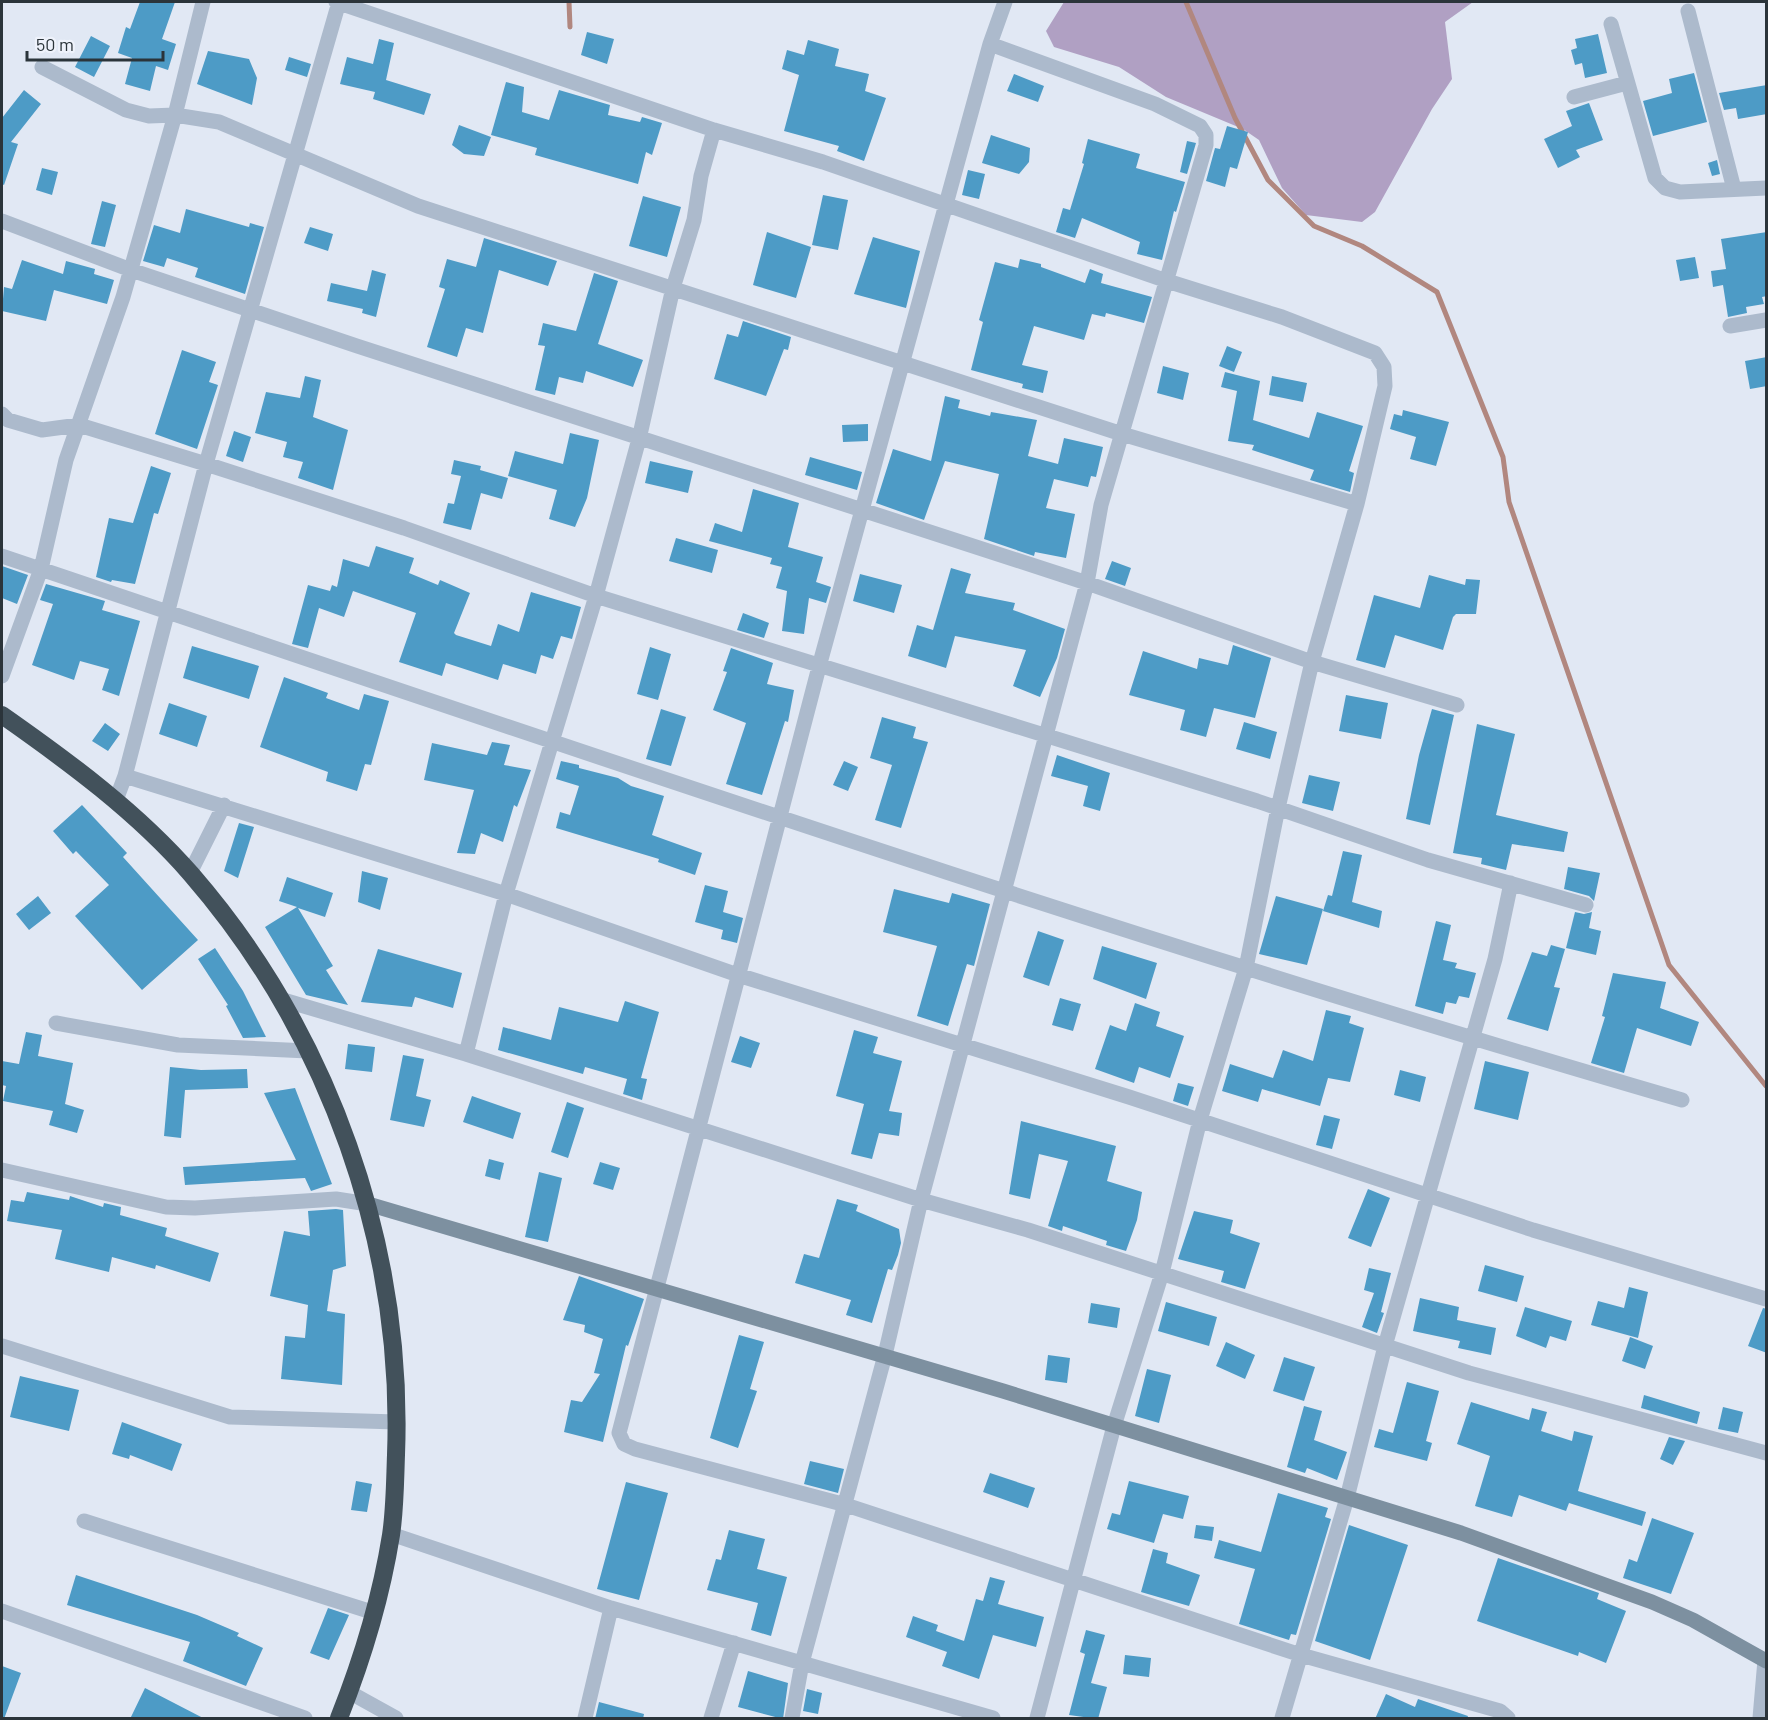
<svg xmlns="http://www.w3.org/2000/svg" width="1768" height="1720" viewBox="0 0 1768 1720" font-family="Barlow,sans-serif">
  <rect width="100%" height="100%" fill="#e1e8f4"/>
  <path fill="#b0a0c3" d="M1064,2H1473L1445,22L1452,79L1432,109L1375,212L1362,222L1306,215L1282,188L1259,140L1243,129L1166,97L1119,67L1054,47L1046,31Z"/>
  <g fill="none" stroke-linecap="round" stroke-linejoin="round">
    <path stroke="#b1877f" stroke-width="5" d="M569,2L570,27
      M1186,2L1235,118L1268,180L1314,226L1362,246L1437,292L1503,457L1509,502L1669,965L1766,1086"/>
  </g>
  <path fill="#4d9bc6" d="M140,2H175L162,39L176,44L168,70L156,66L150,91L125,84L132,58L118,53L126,27L130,29Z
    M587,32L614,39L607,64L581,55Z
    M1598,34L1607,73L1585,78L1582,63L1575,65L1571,50L1577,48L1575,39Z
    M91,36L110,46L94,77L75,67Z
    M379,39L394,43L386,80L431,94L424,115L373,99L375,92L340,84L347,57L373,64Z
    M808,40L839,49L835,66L869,74L865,91L886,98L864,161L837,151L839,146L784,131L799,75L782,69L787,50L804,55Z
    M208,51L249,59L257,78L252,105L197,84Z
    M289,57L311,64L307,77L285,70Z
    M1694,73L1707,122L1653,136L1643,101L1672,93L1669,79Z
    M1014,74L1044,86L1038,102L1007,91Z
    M506,82L524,87L522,112L549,120L559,90L610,105L608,115L640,122L642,117L662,123L652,155L646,152L638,184L535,155L537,148L491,135Z
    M1767,85V114L1738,119L1736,108L1724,110L1719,93Z
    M24,90L41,104L11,142L18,144L4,185L2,184V118Z
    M1589,103L1603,140L1576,150L1580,157L1558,168L1544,139L1572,126L1566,111Z
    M459,125L491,137L484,156L464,154L452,145Z
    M1227,126L1248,132L1237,169L1230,167L1225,187L1206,181L1215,148L1220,149Z
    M991,135L1030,148L1029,162L1019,174L982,163Z
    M1088,139L1140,154L1136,168L1185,182L1176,212L1174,211L1162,260L1137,254L1140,242L1082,218L1075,238L1056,232L1063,208L1070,210L1084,164L1082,163Z
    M1187,141L1196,143L1187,174L1180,172Z
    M1717,160L1720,174L1712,176L1708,163Z
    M42,168L58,172L52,195L36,190Z
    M968,170L985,174L979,199L962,195Z
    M823,195L848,200L838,250L812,245Z
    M643,196L681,207L667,257L629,246Z
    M102,201L116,205L105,247L91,244Z
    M186,209L249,227L250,223L264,227L245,294L195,277L198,268L167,258L164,267L143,261L154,225L180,233Z
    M310,227L333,234L328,251L304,243Z
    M767,232L811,247L796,298L753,285Z
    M1767,232V296L1762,297L1764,304L1746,307L1747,313L1728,317L1723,285L1713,287L1711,271L1726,269L1721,239Z
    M873,237L920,251L906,308L854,294Z
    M484,238L557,261L548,286L499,270L483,333L466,328L457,357L427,347L445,289L439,287L447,259L476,267Z
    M1695,257L1699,278L1680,281L1676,260Z
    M1020,259L1041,264V267L1085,283L1090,269L1103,274L1101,283L1152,297L1144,323L1106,313L1105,317L1092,314L1084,340L1034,326L1022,365L1048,371L1043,393L1022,388L1023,384L971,370L983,322L979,320L995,262L1018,268Z
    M22,260L63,274L66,261L95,269L94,274L114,280L107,304L54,290L46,321L2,311L4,287L12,289Z
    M372,270L386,274L376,317L362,313L363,309L327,301L331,283L367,291Z
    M594,273L618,281L598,344L643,360L633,387L586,371L583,383L559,377L555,395L535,390L545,346L538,345L543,323L576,331Z
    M743,321L791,337L788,350L784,349L766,396L714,379L727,334L738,337Z
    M1227,346L1242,352L1234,372L1219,366Z
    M182,350L216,362L209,382L218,385L197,449L155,434Z
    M1767,357V386L1750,389L1745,361Z
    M1163,366L1189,373L1183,400L1157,393Z
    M1225,372L1260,381L1253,420L1309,438L1317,412L1363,426L1349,471L1354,473L1350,492L1310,480L1314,470L1252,450L1254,445L1228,441L1237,391L1221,387Z
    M305,376L321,380L313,417L348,430L333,490L298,478L303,462L283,457L287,442L255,433L266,392L300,398Z
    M1272,376L1307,383L1303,402L1269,395Z
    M945,396L960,400L958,408L990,416L991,412L1037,420L1028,456L1058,464L1064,438L1103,447L1096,477L1091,476L1088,487L1054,479L1046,508L1075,514L1066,558L1035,552L1034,556L984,539L999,474L945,461L924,520L876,503L893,449L931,461Z
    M1403,410L1449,422L1436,466L1410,459L1416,437L1390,429L1394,414L1402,416Z
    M868,424V441L843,442L842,425Z
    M234,431L251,437L243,462L226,456Z
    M570,433L599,440L587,498L575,527L549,519L557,490L508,476L515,451L563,464Z
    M810,457L862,472L857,490L805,475Z
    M454,460L481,466L480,470L508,478L502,499L481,493L471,530L443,523L448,503L454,504L461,476L451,474Z
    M650,461L693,471L688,493L645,483Z
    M151,466L171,473L158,514L154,513L135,584L112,580L111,582L96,577L109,518L133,523Z
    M753,489L799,503L788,547L823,557L816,582L831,587L826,603L809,598L804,634L782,631L787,591L776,588L782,567L770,564L772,558L709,541L715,523L742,532Z
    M676,538L718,550L712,573L669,561Z
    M376,546L414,558L409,573L438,585L440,580L470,593L454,633L456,635L491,646L498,624L519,632L531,592L581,607L572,639L561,636L553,659L541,655L536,674L503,664L498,680L446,663L442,676L399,662L416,613L353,591L344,617L319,608L308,648L292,644L308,585L330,591L332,585L337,587L343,559L369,567Z
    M1112,561L1131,568L1125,586L1105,579Z
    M2,566L28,575L17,604L2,598Z
    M951,568L971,574L965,593L1015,603L1013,610L1065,629L1057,658L1040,697L1013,686L1026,650L955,636L946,668L908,656L917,625L933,630Z
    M860,574L902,585L894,613L853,601Z
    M1429,575L1465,585L1466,579L1480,580L1476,614H1456L1453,617L1443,650L1395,635L1385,668L1356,660L1374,595L1420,608Z
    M46,584L105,601L102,610L140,621L119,696L102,690L109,669L80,661L74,680L32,665L53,604L40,600Z
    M743,613L769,623L764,638L737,630Z
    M1233,645L1271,658L1255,718L1214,708L1206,737L1180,730L1185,710L1129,695L1143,651L1197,669L1199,658L1228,665Z
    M192,646L259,666L249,699L183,678Z
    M650,647L671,654L658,700L637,694Z
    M731,648L773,663L767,684L794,690L788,722L785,721L762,795L726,784L746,723L713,710L727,672L723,671Z
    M284,677L328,693L326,698L359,710L364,694L389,701L371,765L365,764L357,791L326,781L328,772L260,747Z
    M1346,695L1388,703L1381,739L1339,731Z
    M169,703L207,716L197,747L159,734Z
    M661,709L686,717L671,766L646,759Z
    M1432,709L1454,715L1430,825L1406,819L1419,755Z
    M882,717L916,727L913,738L928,742L901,828L875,820L892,765L870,758Z
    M1244,722L1277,732L1270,759L1236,749Z
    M105,723L120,734L108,751L92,741Z
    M1477,724L1515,734L1496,815L1568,832L1564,852L1512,844L1506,870L1481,864L1482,858L1453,853Z
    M492,742L510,745L504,765L531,770L517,807L514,805L503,842L481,833L475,854L457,853L474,790L424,780L432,743L487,755Z
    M1057,755L1110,773L1100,811L1083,806L1088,786L1051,776Z
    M561,761L579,765V768L618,778L631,786L664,796L652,835L702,853L695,875L658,862L659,859L556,828L560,812L570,815L579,786L556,779Z
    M844,761L858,767L848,791L833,785Z
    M1309,775L1340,782L1333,811L1302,803Z
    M82,805L127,853L123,857L198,940L142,990L75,916L109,885L76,851L73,854L53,831Z
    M239,823L254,827L238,878L224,871Z
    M1343,851L1362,855L1352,902L1382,911L1379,928L1323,911L1328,895L1332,896Z
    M1568,867L1600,873L1594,901L1589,896L1564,889Z
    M362,871L388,878L380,910L358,902Z
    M287,877L333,893L325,917L298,908L333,966L326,970L348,1005L306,995L265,927L297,907L279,901Z
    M705,885L728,891L723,912L743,918L737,943L721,939L723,930L695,922Z
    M894,889L949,903L952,893L990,904L974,966L967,964L948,1026L917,1016L937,946L883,932Z
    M38,896L51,913L29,930L16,914Z
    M1276,896L1323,909L1307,965L1259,954Z
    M1575,912L1584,914L1592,912L1589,928L1601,931L1596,955L1566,948Z
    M1436,921L1451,925L1443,960L1457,963L1455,968L1476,973L1469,998L1459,996L1456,1004L1446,1002L1443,1014L1415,1006Z
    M1038,931L1064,940L1049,986L1023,977Z
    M1551,945L1565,949L1554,987L1560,988L1548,1031L1507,1019L1532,952L1547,956Z
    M1102,946L1157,963L1146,999L1093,979Z
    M215,948L243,991L266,1037L243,1038L226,1006L228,1005L198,959Z
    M378,949L462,973L453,1008L415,997L412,1007L361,1002Z
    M1613,973L1666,982L1660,1008L1699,1022L1691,1046L1637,1028L1624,1073L1591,1063L1605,1017L1602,1016Z
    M1060,998L1081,1004L1073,1031L1052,1025Z
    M625,1001L659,1012L641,1078L647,1079L642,1100L623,1094L627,1079L585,1067L583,1074L498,1050L503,1027L551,1040L559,1007L618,1022Z
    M1135,1003L1160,1012L1156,1026L1184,1036L1170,1078L1139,1067L1134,1083L1095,1069L1110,1025L1126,1031Z
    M1326,1010L1351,1016L1349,1023L1364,1028L1350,1082L1328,1078L1320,1106L1262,1089L1258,1102L1222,1091L1230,1064L1273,1078L1283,1050L1313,1061Z
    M854,1030L878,1037L873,1053L902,1061L889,1111L902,1113L899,1136L879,1133L872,1159L851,1154L864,1104L836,1096Z
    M26,1032L42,1035L38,1056L73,1063L65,1104L84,1110L77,1133L49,1125L53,1111L3,1101L6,1086L2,1085V1061L19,1064Z
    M740,1036L760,1043L751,1068L731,1062Z
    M348,1044L375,1047L372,1072L345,1069Z
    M403,1055L424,1059L416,1096L431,1100L424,1127L390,1120Z
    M1485,1061L1529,1072L1518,1120L1474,1109Z
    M170,1067L201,1070L247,1069L248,1088L185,1090L181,1138L164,1136Z
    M1400,1070L1426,1077L1420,1102L1394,1095Z
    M1178,1083L1194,1087L1188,1106L1173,1101Z
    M295,1088L332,1184L311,1191L305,1178L185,1185L183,1167L296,1160L264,1093Z
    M472,1096L521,1113L513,1139L463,1122Z
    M567,1102L584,1108L568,1158L551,1152Z
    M1324,1115L1340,1119L1332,1149L1316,1145Z
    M1021,1121L1116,1146L1107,1181L1142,1192L1137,1220L1126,1251L1106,1245L1107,1241L1063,1226L1062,1231L1048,1226L1068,1161L1039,1154L1030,1199L1009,1194Z
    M489,1159L504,1163L500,1180L485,1176Z
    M600,1162L620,1168L613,1190L593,1184Z
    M539,1172L562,1178L548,1242L525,1237Z
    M1368,1189L1390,1198L1371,1247L1348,1238Z
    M27,1192L69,1200L70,1196L103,1207L104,1203L121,1207L120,1215L167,1228L165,1236L219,1253L210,1282L156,1265L155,1269L112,1257L109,1272L55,1259L62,1230L7,1221L11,1200L24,1202Z
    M837,1199L858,1205L856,1211L899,1229L901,1243L898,1255L892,1270L888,1269L872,1323L846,1315L851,1300L795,1283L804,1254L819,1258Z
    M336,1209L343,1210L346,1266L333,1270L327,1311L345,1314L342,1385L281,1379L285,1336L305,1338L308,1305L270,1296L284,1231L310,1236L308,1211Z
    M1194,1211L1233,1220L1230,1233L1260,1243L1245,1289L1221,1282L1224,1271L1178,1259Z
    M1485,1265L1524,1276L1517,1302L1478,1291Z
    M1369,1268L1391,1273L1381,1312L1384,1313L1377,1333L1362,1327L1374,1293L1364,1290Z
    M579,1276L644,1299L628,1346L626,1345L603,1442L564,1432L571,1400L582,1402L600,1374L594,1373L603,1339L584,1332L585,1325L563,1320Z
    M1629,1287L1648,1292L1638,1338L1591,1325L1598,1301L1624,1308Z
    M1420,1298L1459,1307L1457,1320L1496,1328L1491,1355L1458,1348L1460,1341L1413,1331Z
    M1166,1302L1217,1317L1209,1346L1158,1331Z
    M1091,1303L1120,1308L1117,1328L1088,1323Z
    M1525,1307L1572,1321L1566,1341L1550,1336L1546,1348L1516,1336Z
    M1763,1308L1767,1309V1353L1748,1346Z
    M739,1335L764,1342L750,1389L757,1391L738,1448L710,1438Z
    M1630,1337L1653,1346L1645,1369L1622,1361Z
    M1226,1342L1255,1355L1245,1379L1216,1366Z
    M1048,1355L1070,1358L1067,1383L1045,1380Z
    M1284,1357L1315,1367L1304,1401L1273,1391Z
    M1147,1369L1171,1375L1159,1423L1135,1416Z
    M20,1376L79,1390L69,1431L10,1417Z
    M1407,1382L1439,1391L1426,1441L1432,1443L1427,1461L1374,1447L1379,1429L1393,1433Z
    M1644,1395L1700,1412L1697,1424L1641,1408Z
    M1471,1402L1529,1420L1532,1408L1547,1412L1541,1431L1572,1441L1574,1431L1593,1436L1578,1491L1646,1512L1642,1526L1569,1503L1566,1511L1519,1495L1512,1517L1475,1506L1490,1456L1457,1444Z
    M1304,1406L1322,1411L1314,1440L1347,1452L1337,1480L1307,1468L1305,1473L1287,1467Z
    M1723,1407L1743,1412L1738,1433L1718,1429Z
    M122,1422L182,1444L172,1471L130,1455L129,1459L112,1454Z
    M1669,1437L1685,1441L1673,1465L1660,1459Z
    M810,1461L844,1469L838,1493L804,1484Z
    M990,1473L1035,1488L1028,1508L983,1492Z
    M356,1481L372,1484L367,1512L351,1510Z
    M1129,1481L1189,1496L1183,1519L1163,1514L1154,1543L1107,1529L1112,1513L1120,1515Z
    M626,1482L668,1493L639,1600L597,1589Z
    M1278,1493L1328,1508L1325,1517L1331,1519L1296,1635L1291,1634L1289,1640L1239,1624L1255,1569L1214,1558L1219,1540L1261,1552Z
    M1652,1518L1694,1533L1671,1594L1623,1578L1629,1559L1637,1562Z
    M1196,1525L1214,1527L1212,1541L1194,1538Z
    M1349,1525L1408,1545L1370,1660L1315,1641Z
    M729,1530L765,1539L757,1569L787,1577L771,1636L751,1630L758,1603L707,1590L716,1559L721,1560Z
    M1153,1549L1168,1553L1166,1563L1200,1575L1189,1606L1141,1592Z
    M1498,1558L1599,1593L1597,1599L1626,1611L1606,1663L1579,1652L1578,1656L1477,1621Z
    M76,1575L197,1615L239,1633L237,1636L263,1648L246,1686L183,1661L190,1642L67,1605Z
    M990,1577L1005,1581L998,1604L1044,1617L1036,1647L993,1635L979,1679L942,1666L947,1652L906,1637L913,1616L938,1625L936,1631L964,1641L976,1599L983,1601Z
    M328,1608L349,1615L329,1660L310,1653Z
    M1086,1630L1105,1635L1091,1683L1107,1687L1098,1719L1069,1715L1085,1654L1080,1652Z
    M1125,1655L1151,1658L1149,1677L1123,1674Z
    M2,1666L21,1673L4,1719H2Z
    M748,1671L788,1683L783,1719L738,1707Z
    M145,1688L205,1719H130Z
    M807,1689L822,1693L818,1714L803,1711Z
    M1386,1694L1415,1707L1418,1699L1468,1716L1467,1719H1375Z
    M599,1702L644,1714L643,1719H595Z"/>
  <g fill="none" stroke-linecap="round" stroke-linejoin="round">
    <path stroke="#acbacc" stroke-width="15" d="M336,2L714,130L823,162L1167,281L1282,317L1375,353L1384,367L1385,386L1357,504L1312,662L1278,808L1246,968L1200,1120L1162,1273L1114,1426L1037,1718
      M1005,2L990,44L820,663L619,1433L624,1444L635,1449L846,1505L1301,1655L1500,1711L1508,1718
      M1688,11L1734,189
      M1611,24L1655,178L1665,188L1680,192L1766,188
      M42,67L126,110L149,116L175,115L219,122L418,206L1122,434L1357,504
      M1574,97L1627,83
      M2,221L131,270L357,346L1087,583L1312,662L1457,705
      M1730,326L1766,320
      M2,414L8,420L42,430L79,425L206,464L404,528L596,596L1257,801L1428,860L1586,905
      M2,556C560,744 1116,936 1682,1100
      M2,676L41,569L66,460L123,297L175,115L203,2
      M125,776L506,894L738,975L1129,1097L1533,1230L1766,1299
      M116,800L125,776L206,464L339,2
      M190,873L224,805
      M280,999L466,1054L921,1200L1028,1230L1469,1373L1766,1453
      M56,1023L178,1045L308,1051
      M466,1054L506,894L596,596L639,439L673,288L694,220L701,176L714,130
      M2,1170L166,1207L195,1208L336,1199L368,1204
      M2,1346L230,1417L397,1422
      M84,1521L375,1613
      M391,1534L611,1608L993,1718
      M2,1611L305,1718
      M349,1692L396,1718
      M585,1718L611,1608
      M711,1718L734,1643
      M792,1718L802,1663L885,1355L921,1200L1087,583L1101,505L1206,145V135L1200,126L1155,104L990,44
      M1282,1718L1347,1498L1385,1346L1495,959L1511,883
      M1760,1718L1765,1660"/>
    <path stroke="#7d90a0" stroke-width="15" d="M368,1204L1003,1391L1461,1533L1652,1602L1693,1620L1766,1661"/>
    <path stroke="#42515b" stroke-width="18" d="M2,715C69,762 137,812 191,874C329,1033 404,1245 396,1455C395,1481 395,1509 391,1535C381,1598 362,1660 339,1718"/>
  </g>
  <rect width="1768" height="1720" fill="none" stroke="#2b343a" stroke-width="6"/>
  <path d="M27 51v9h136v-9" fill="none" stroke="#2b343a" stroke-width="3"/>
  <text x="36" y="51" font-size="18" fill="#2b343a" stroke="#eef2fb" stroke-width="4.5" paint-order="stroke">50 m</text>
</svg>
